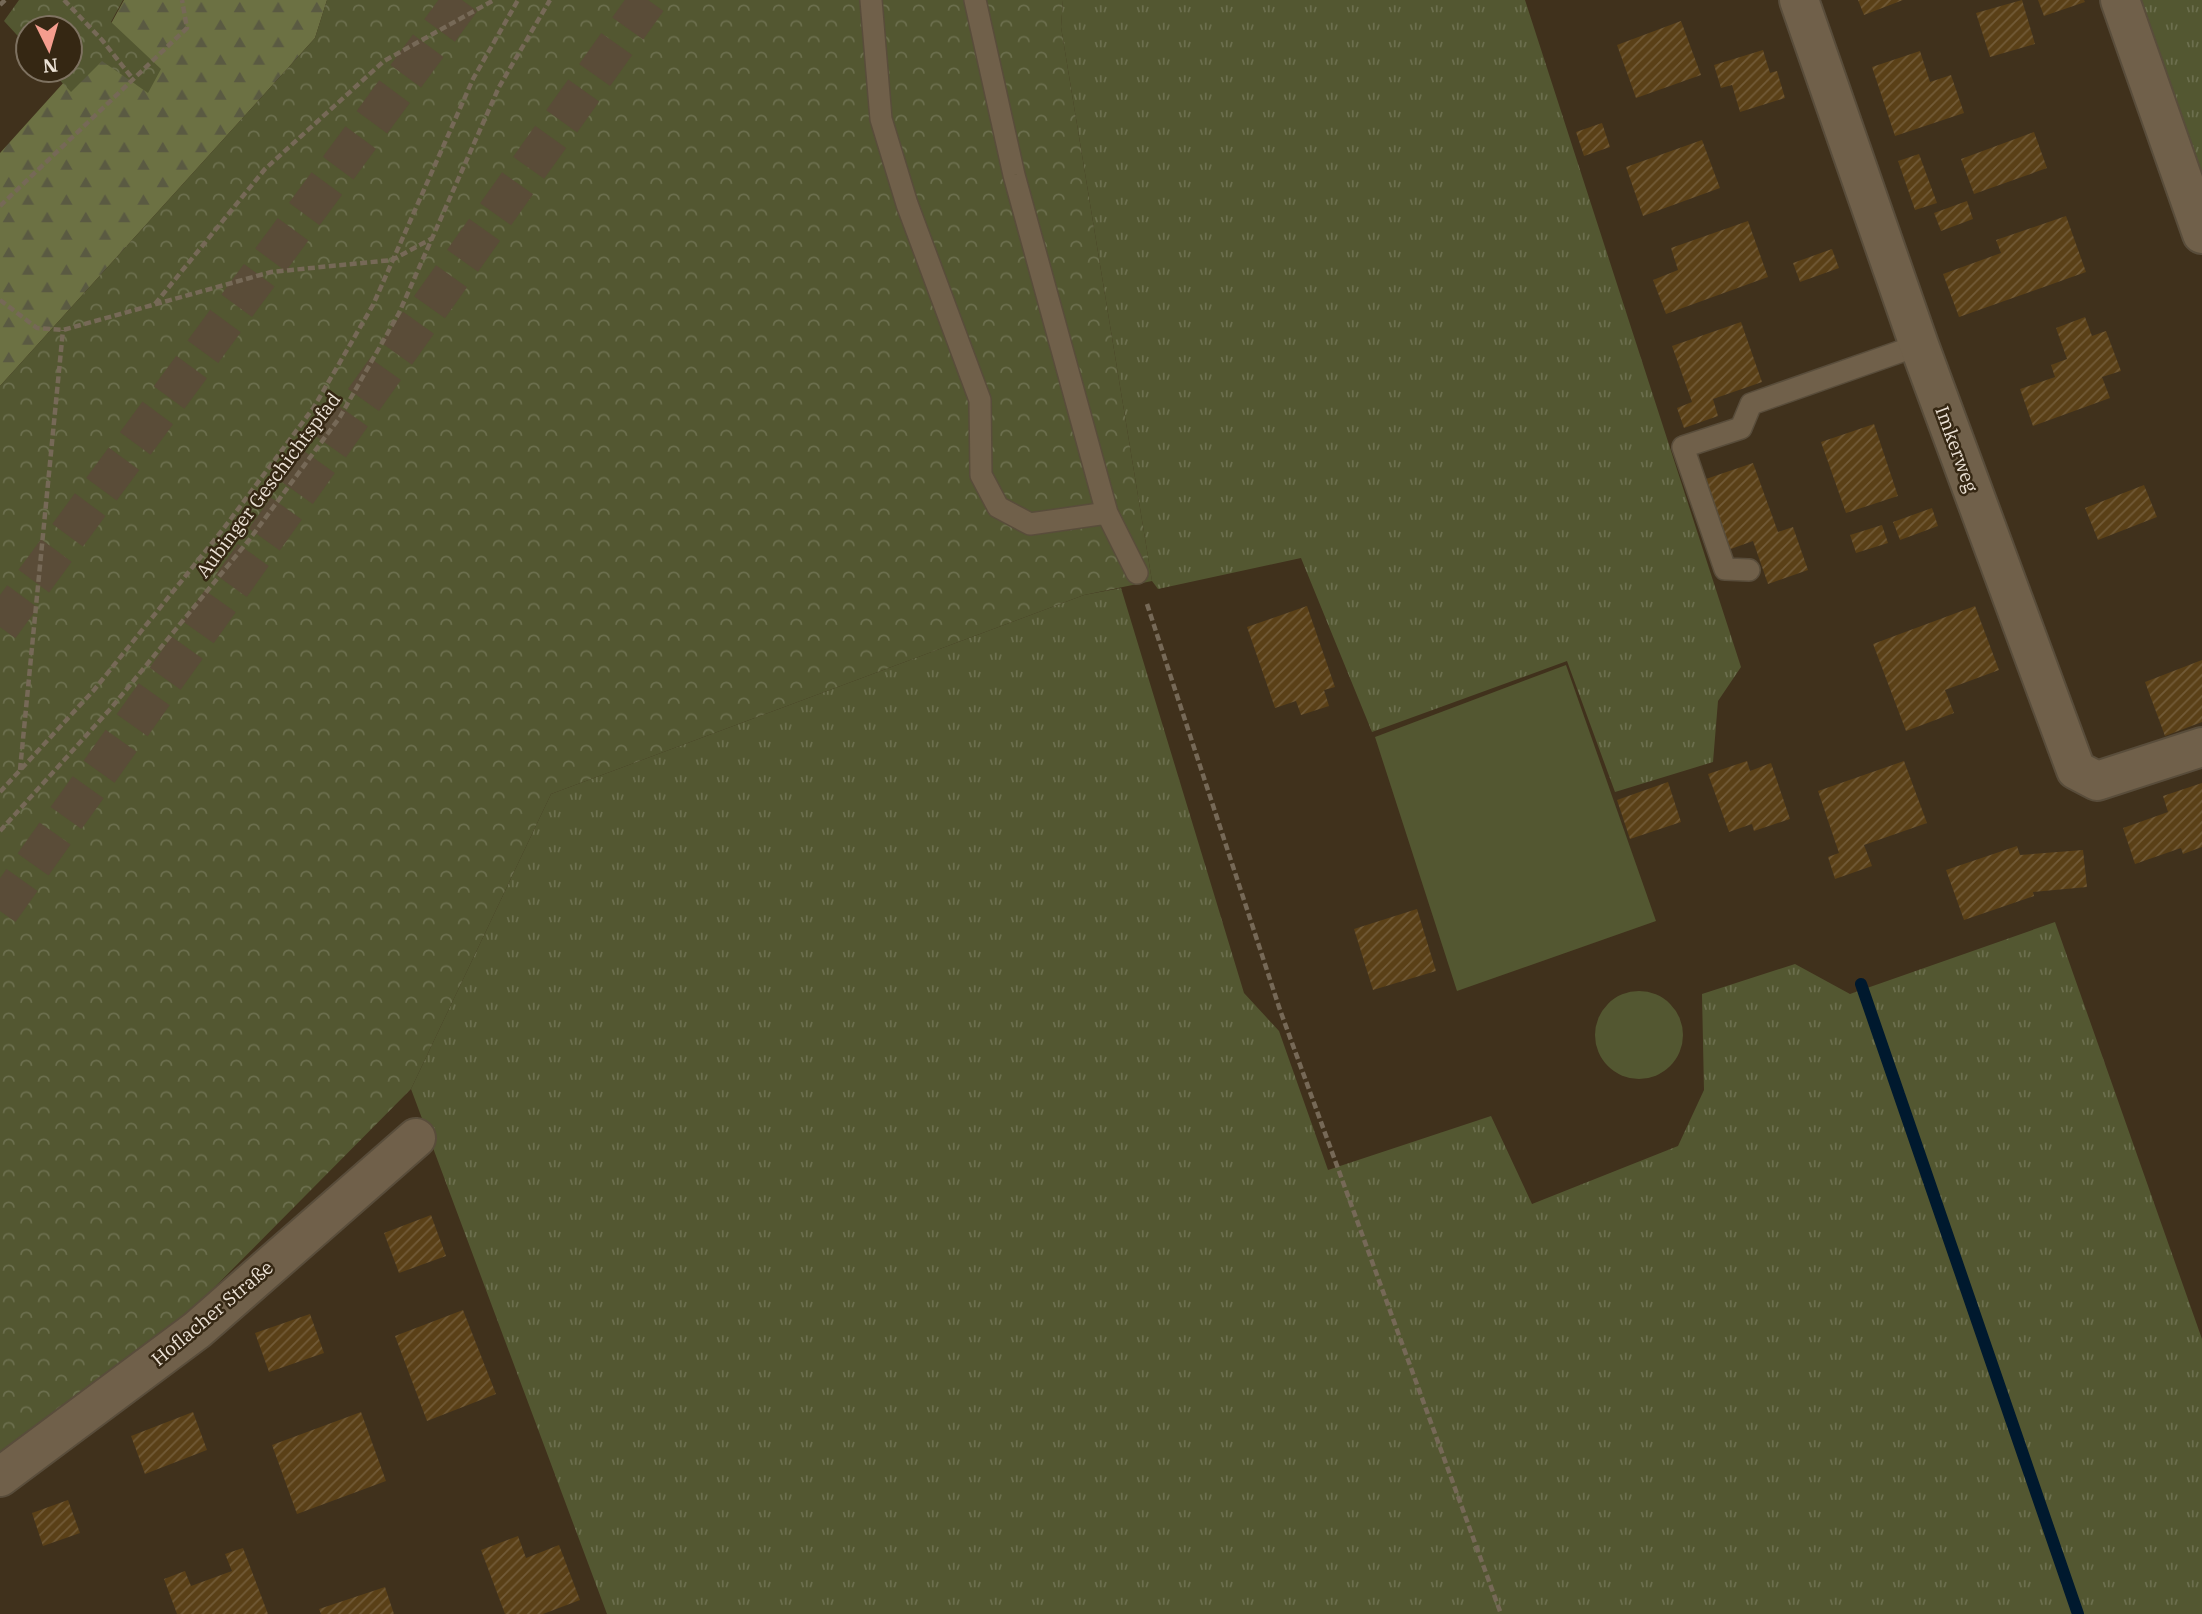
<svg xmlns="http://www.w3.org/2000/svg" width="2202" height="1614" viewBox="0 0 2202 1614" font-family="'IBM Plex Serif',serif">
  <defs>
    <pattern id="grass-tufts" width="24" height="20" patternUnits="userSpaceOnUse" patternTransform="scale(1.75)"><rect width="24" height="20" fill="#535731"/><path d="M3 7l-1-3M5 7V3M7 7l1-3M15 17l-1-3M17 17v-4M19 17l1-3" fill="none" stroke="#6c6f4e"/></pattern>
    <pattern id="forest-firs" width="22" height="20" patternUnits="userSpaceOnUse" patternTransform="scale(1.75)"><rect width="22" height="20" fill="#6c7143"/><path d="M5 1l3.5 6h-7zM16 11l3.5 6h-7z" fill="#5a5a42"/></pattern>
    <pattern id="park-crowns" width="20" height="18" patternUnits="userSpaceOnUse" patternTransform="scale(1.75)"><rect width="20" height="18" fill="#535731"/><path d="M2 6a3 3 0 1 1 6 0M12 15a3 3 0 1 1 6 0" fill="none" stroke="#6c6f4e"/></pattern>
    <pattern id="building-hatch" width="6" height="6" patternUnits="userSpaceOnUse" patternTransform="scale(1.75)"><rect width="6" height="6" fill="#5a4017"/><path d="M-1 1l2-2M0 6l6-6M5 7l2-2" fill="none" stroke="#725b38"/></pattern>
  </defs>
  <rect width="100%" height="100%" fill="#40311c"/>
  <path fill="url(#grass-tufts)" d="M1063,0H1525L1741,667L1718,701L1713,762L1615,792L1567,661L1372,732L1301,558L1158,589L1152,581L1061,27Z
    M2132,0H2202V202Z
    M1121,588L1244,993L1279,1031L1328,1170L1491,1116L1532,1204L1678,1146L1704,1090L1702,994L1795,964L1850,994L2055,922L2202,1339V1614H607L411,1089L551,794L1084,595Z"/>
  <path fill="url(#forest-firs)" d="M124,0H327L315,38L0,386V153L102,40Z"/>
  <path fill="url(#park-crowns)" d="M19,0H123L111,22L161,69L148,93L102,61L71,92L50,70H70V28H28V47L4,21Z
    M327,0H1063L1061,27L1152,581L1084,595L551,794L411,1089L190,1312L0,1455V386L315,38Z"/>
  <path fill="#535731" d="M1566,665L1656,921L1457,991L1375,737Z
    M1595 1035a44 44 0 1 1 88 0a44 44 0 1 1-88 0Z"/>
  <g fill="none" stroke-linecap="round" stroke-linejoin="round">
    <path stroke="#00192e" stroke-width="12" d="M1861,984L2078,1614"/>
  </g>
  <path fill="url(#building-hatch)" d="M1858,0H1903L1864,15Z
    M2022,0L2035,44L1990,57L1976,13Z
    M2038,0H2084L2085,2L2044,16Z
    M1681,21L1701,75L1636,98L1617,45Z
    M1763,50L1770,73L1777,71L1785,98L1740,112L1732,85L1721,88L1714,65Z
    M1920,51L1930,82L1951,75L1964,113L1895,136L1872,67Z
    M1602,123L1610,147L1584,156L1576,132Z
    M2034,132L2047,168L1974,194L1961,159Z
    M1702,140L1720,188L1643,216L1626,167Z
    M1919,154L1937,203L1915,210L1898,161Z
    M1967,201L1973,219L1941,231L1934,213Z
    M2066,216L2086,272L1959,317L1943,274L2001,253L1996,240Z
    M1748,221L1768,277L1666,314L1653,280L1678,270L1671,248Z
    M1832,249L1839,268L1800,282L1793,263Z
    M2085,317L2092,336L2106,331L2121,371L2102,377L2110,398L2033,426L2020,389L2055,377L2051,365L2067,359L2056,328Z
    M1741,322L1762,382L1713,399L1718,416L1684,428L1677,408L1692,402L1672,346Z
    M1874,424L1898,496L1846,513L1821,442Z
    M1753,463L1778,532L1793,527L1808,570L1768,584L1753,541L1725,551L1700,481Z
    M2144,485L2157,517L2098,540L2085,508Z
    M1932,508L1938,526L1900,540L1893,522Z
    M1882,525L1888,543L1856,553L1850,535Z
    M1307,606L1335,687L1324,690L1329,706L1301,715L1296,701L1275,708L1247,627Z
    M1975,606L1999,670L1945,690L1954,713L1906,731L1873,644Z
    M2202,660V722L2165,736L2145,682Z
    M1747,761L1750,771L1771,763L1790,819L1754,831L1752,824L1729,832L1708,774Z
    M1904,761L1927,823L1864,845L1872,866L1835,879L1828,857L1839,853L1818,791Z
    M1668,782L1681,822L1630,839L1617,800Z
    M2202,783V847L2183,854L2181,848L2135,864L2123,828L2168,812L2163,796Z
    M2017,846L2020,855L2083,850L2087,887L2033,892L2034,896L1964,920L1946,870Z
    M1417,909L1436,971L1373,990L1354,929Z
    M431,1215L446,1256L399,1273L384,1233Z
    M463,1310L496,1394L427,1421L395,1336Z
    M310,1314L324,1353L269,1372L255,1333Z
    M193,1412L207,1450L145,1474L131,1436Z
    M361,1412L386,1481L297,1514L272,1445Z
    M68,1500L80,1533L43,1546L32,1513Z
    M518,1536L526,1558L559,1545L580,1600L543,1614H505L481,1550Z
    M243,1548L268,1614H177L164,1579L185,1571L191,1586L232,1571L225,1554Z
    M385,1587L394,1614H321L319,1609Z"/>
  <g fill="none" stroke-linecap="round" stroke-linejoin="round">
    <path stroke="#5a4c38" stroke-width="38" stroke-dasharray="38 19" stroke-linecap="butt" d="M0,627L462,0
      M0,911L648,0"/>
    <g stroke="#594d3b" stroke-width="24">
      <path id="service" d="M871,0L881,119L907,204L980,400L981,475L998,507L1030,524L1107,513
        M975,0L1014,175L1107,513L1137,573
        M1749,570L1725,569L1683,447L1741,428L1751,404L1919,345"/>
    </g>
    <g stroke="#594d3b" stroke-width="42">
      <path id="minor" d="M1799,0L1919,345L2076,770L2097,781L2202,747
        M2120,0L2202,234
        M0,1477L197,1330L416,1138"/>
    </g>
    <path stroke="#766957" stroke-width="4.5" stroke-dasharray="7 3.5" stroke-linecap="butt" d="M64,0L102,40L133,79
      M0,5L5,0
      M0,206L187,28L182,0
      M0,300L37,328L63,330L271,272L392,260L431,239
      M155,304L265,169L384,61L494,0
      M1147,604L1280,1010L1501,1614
      M20,770L63,330
      M0,792L94,690L224,528L314,407L373,305L473,79L518,0
      M0,831L112,707L249,540L340,417L399,313L499,87L550,0"/>
    <use href="#service" stroke="#70604a" stroke-width="21"/>
    <use href="#minor" stroke="#70604a" stroke-width="38"/>
  </g>
  <g text-anchor="middle" dominant-baseline="central" stroke-width="5" stroke-linejoin="round" paint-order="stroke">
    <g font-size="19" fill="#ece2d6" stroke="#352713">
      <text transform="translate(1957 449) rotate(70)">Imkerweg</text>
      <text transform="translate(268 485) rotate(-53)">Aubinger Geschichtspfad</text>
      <text transform="translate(212 1313) rotate(-40)">Hoflacher Straße</text>
    </g>
  </g>
  <g transform="translate(49 49) rotate(175)"><circle r="33" fill="#352713" stroke="#7e7261" stroke-width="2"/>
  <path d="M0-5L12 26L0 18L-12 26Z" fill="#f59d8e"/>
  <text y="-10" font-size="19" font-weight="bold" text-anchor="middle" fill="#ece2d6">N</text>
  </g>
</svg>
